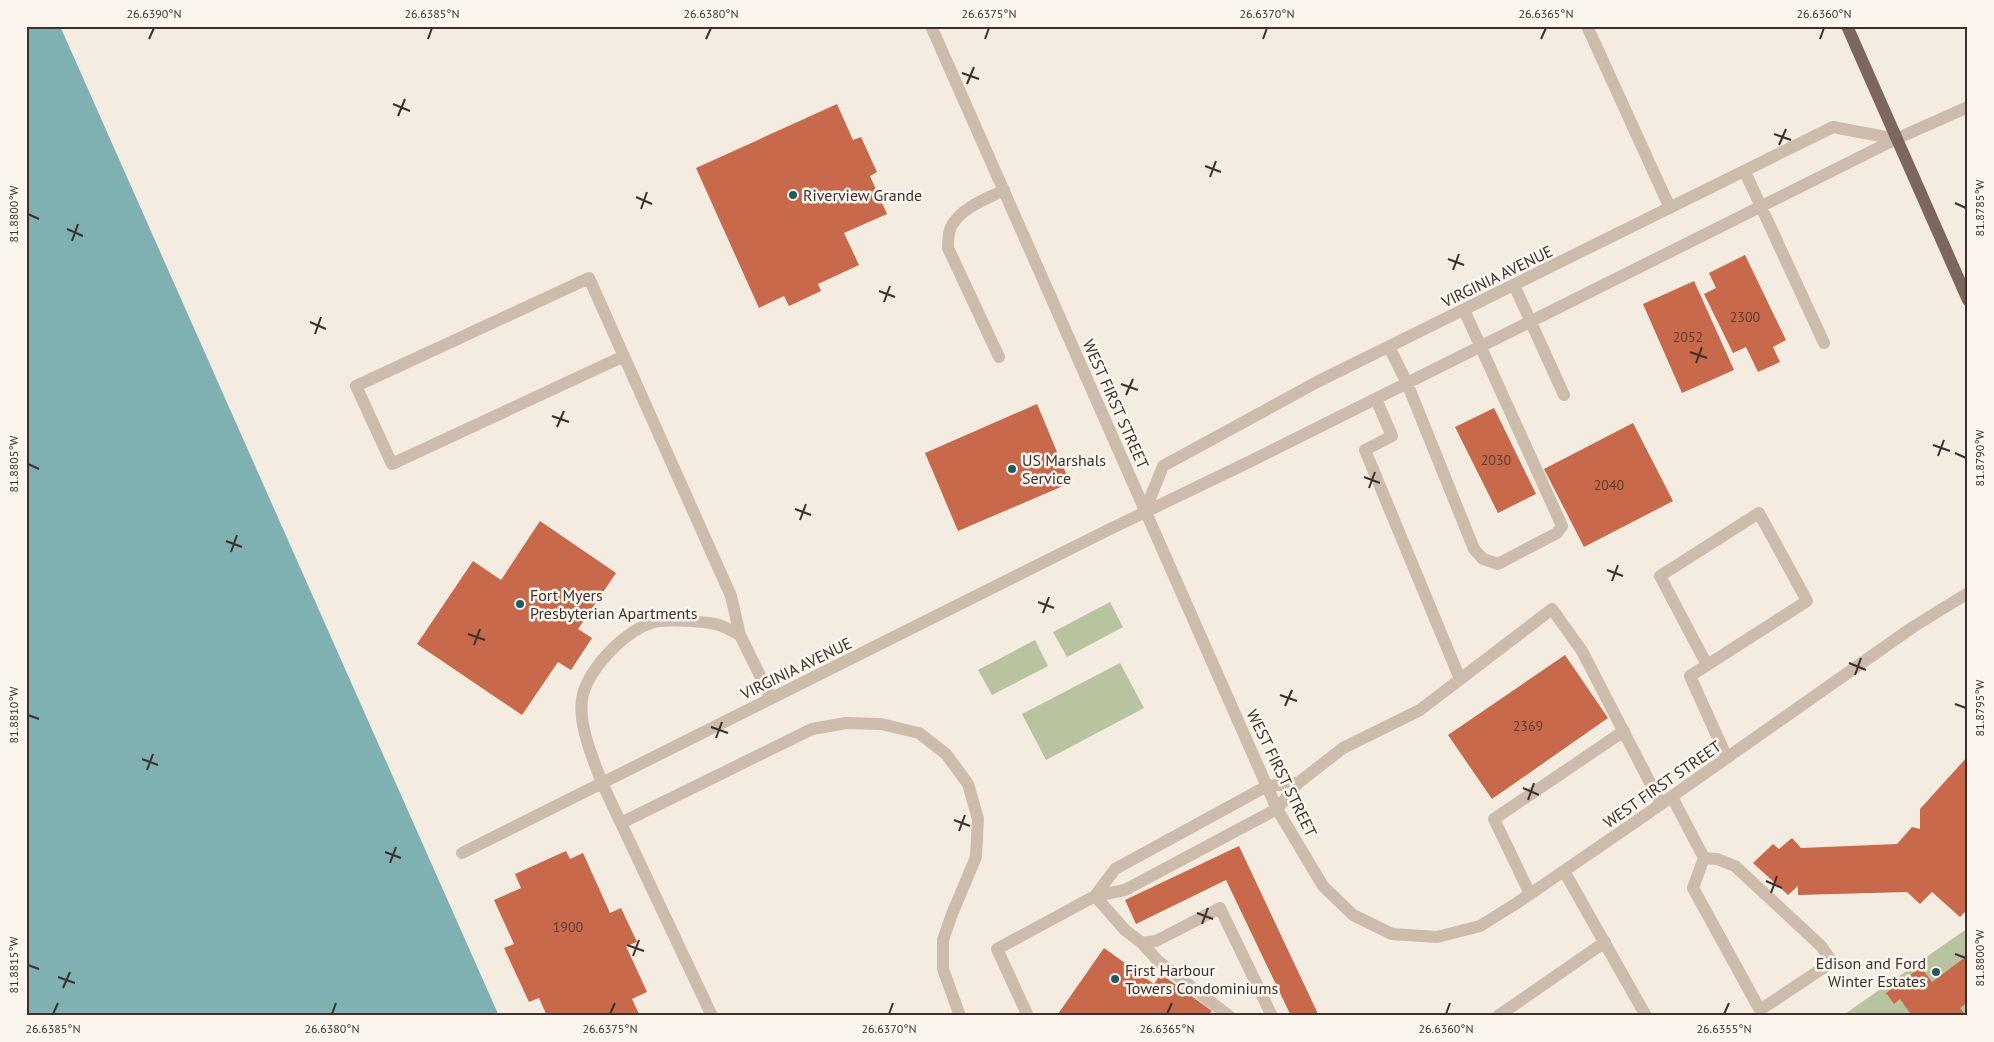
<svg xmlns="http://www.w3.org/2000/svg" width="1994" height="1042" viewBox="0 0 1994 1042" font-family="'PT Sans',sans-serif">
  <rect width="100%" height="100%" fill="#f4ebe1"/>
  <path fill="#b8c4a0" d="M1110,602L1123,627L1067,657L1053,632Z
    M1035,640L1048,666L992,695L978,670Z
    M1120,663L1144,708L1046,760L1022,714Z
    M1968,928V1016H1842Z"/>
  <path fill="#7fb0b2" d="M26,26H60L499,1016H26Z"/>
  <path fill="#c8694b" d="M837,104L853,140L861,137L877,172L870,176L887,214L844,233L859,265L818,284L821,291L789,306L784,296L759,308L696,168Z
    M1745,255L1786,340L1773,347L1780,362L1758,372L1746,347L1733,353L1704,294L1716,288L1709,273Z
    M1694,281L1734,370L1682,393L1643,304Z
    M1037,404L1070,483L958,531L925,453Z
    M1494,408L1536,494L1498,513L1455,427Z
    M1633,423L1673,501L1584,547L1544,469Z
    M540,521L616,573L578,629L592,638L571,670L558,662L522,715L417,644L473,561L501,580Z
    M1565,655L1608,718L1492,799L1448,735Z
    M1968,756V909L1960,917L1932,892L1920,904L1907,892L1798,895V886L1788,895L1753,863L1773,844L1779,849L1792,838L1801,848L1897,844L1912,827L1920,829V809Z
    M1239,846L1319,1016H1291L1226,880L1136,924L1125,900Z
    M566,851L570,859L583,853L610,913L621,908L637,942L626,946L647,992L632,999L640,1016H547L539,998L529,1002L504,948L514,944L494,900L521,888L515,874Z
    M1104,948L1154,984L1161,974L1212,1011L1208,1016H1061L1058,1014Z
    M1968,955V1002L1960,1008L1966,1016H1912L1900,999L1894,1004L1886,993L1921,967L1932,982Z"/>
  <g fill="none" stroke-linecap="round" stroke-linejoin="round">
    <path stroke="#cdbbac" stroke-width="12" d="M931,26L1277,809L1323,886L1353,915L1392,934L1437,937L1480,926L1517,903L1644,816L1913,627L1968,593
      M1587,26L1670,208
      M1745,172L1824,343
      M1514,285L1564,395
      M1389,347L1407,383L1474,549L1483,559L1498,564L1557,533L1562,526L1464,310
      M624,356L392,464L356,386L589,278L731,596L740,635L771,698
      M999,357L948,248C948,241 948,231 952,225C963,207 986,199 1004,190
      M1376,399L1392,436L1365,450L1460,679
      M1145,511L1163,466L1317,382L1833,127L1896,139
      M1707,665L1660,576L1759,513L1807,601L1690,676L1727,758
      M1298,783L1343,748L1420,710L1552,609L1582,651L1661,804
      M1672,797L1704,858L1693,888L1760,1010L1832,962L1821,946L1735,866L1717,859L1704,858
      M621,823L812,729L846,723L881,724L919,733L946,754L968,784L978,819L976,857L952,914L943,940V969L960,1016
      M462,853L1108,530L1251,461L1896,139L1968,107
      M1564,871L1646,1016
      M1530,894L1494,819L1624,731
      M1095,896L1125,930L1142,943L1156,941L1220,908L1272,1016
      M1142,943L1158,961L1229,1016
      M712,1016L602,783C593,759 576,720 583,694C591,666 626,630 654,622C667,619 705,621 719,625C726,627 733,632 740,635
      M1028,1016L997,949L1095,896L1125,890L1277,809L1298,783L1267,786L1115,869L1095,896
      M1498,1016L1605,942"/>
    <path stroke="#7d675c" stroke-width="12" d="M1847,26L1968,300"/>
  </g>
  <path fill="none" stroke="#3b302b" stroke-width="2" d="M149,39L154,28M428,39L432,28M706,39L711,28M985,39L989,28M1263,39L1267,28M1541,39L1546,28M1820,39L1824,28M962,73L979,79M967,84L974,67M393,104L410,111M398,116L405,99M1774,134L1791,140M1779,145L1786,129M1205,166L1221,172M1210,177L1216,161M636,197L652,204M1955,203L1966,208M641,209L647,192M28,214L39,219M67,229L83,236M72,241L78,224M1448,259L1464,265M1453,270L1459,254M879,291L895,297M884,302L890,286M310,322L326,329M315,334L321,317M1690,352L1707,358M1696,363L1702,347M1121,384L1138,390M1126,395L1133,379M552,416L569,422M557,427L564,411M1933,445L1950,451M1955,453L1966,458M1938,456L1944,440M28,464L39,469M1364,477L1380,483M1369,488L1375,472M795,509L811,515M800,520L806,504M226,541L242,547M231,552L237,535M1607,570L1623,576M1612,581L1618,565M1038,602L1054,608M1043,613L1049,597M468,634L485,640M474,645L480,629M1849,663L1866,670M1855,675L1861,658M1280,695L1297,701M1955,704L1966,708M1285,706L1292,690M28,715L39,719M711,727L728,733M716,738L722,722M142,759L158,765M147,770L153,754M1523,788L1539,795M1528,800L1534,783M954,820L970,826M959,831L965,815M385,852L401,858M390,863L396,847M1766,881L1782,888M1771,893L1777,876M1197,913L1213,919M1202,924L1208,908M627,945L644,951M1955,954L1966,958M633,956L639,940M28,965L39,969M58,977L75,983M63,988L70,972M53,1014L58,1003M332,1014L336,1003M610,1014L615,1003M889,1014L893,1003M1167,1014L1172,1003M1446,1014L1450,1003M1724,1014L1729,1003"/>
  <g fill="#1f5a5e" stroke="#fbf5ee" stroke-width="2">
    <circle cx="793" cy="195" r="5"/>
    <circle cx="1012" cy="469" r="5"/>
    <circle cx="520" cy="604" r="5"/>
    <circle cx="1936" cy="972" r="5"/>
    <circle cx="1115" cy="979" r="5"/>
  </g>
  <g text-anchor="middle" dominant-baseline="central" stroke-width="5" stroke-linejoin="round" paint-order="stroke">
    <g font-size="14" fill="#5e3e33">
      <text x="1745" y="317">2300</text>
      <text x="1688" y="337">2052</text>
      <text x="1496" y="460">2030</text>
      <text x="1609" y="485">2040</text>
      <text x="1528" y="726">2369</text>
      <text x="568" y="927">1900</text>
    </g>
    <g font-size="16" fill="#3b302b" stroke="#fbf5ee" text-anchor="start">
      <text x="803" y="195">Riverview Grande</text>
      <text x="1022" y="460">US Marshals<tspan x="1022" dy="18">Service</tspan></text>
      <text x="530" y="595">Fort Myers<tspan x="530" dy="18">Presbyterian Apartments</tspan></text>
      <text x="1926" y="963" text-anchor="end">Edison and Ford<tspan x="1926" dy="18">Winter Estates</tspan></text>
      <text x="1125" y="970">First Harbour<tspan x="1125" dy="18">Towers Condominiums</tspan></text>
    </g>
    <g font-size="16" fill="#3b302b" stroke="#fbf5ee">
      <text transform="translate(1497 276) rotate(-26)">VIRGINIA AVENUE</text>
      <text transform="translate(1116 404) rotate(66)">WEST FIRST STREET</text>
      <text transform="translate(796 668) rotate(-26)">VIRGINIA AVENUE</text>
      <text transform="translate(1282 773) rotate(64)">WEST FIRST STREET</text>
      <text transform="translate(1662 784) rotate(-35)">WEST FIRST STREET</text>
    </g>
  </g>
  <rect width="1994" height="1042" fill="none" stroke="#fbf5ee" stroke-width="55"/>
  <rect x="28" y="28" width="1938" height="986" fill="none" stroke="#3b302b" stroke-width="2"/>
  <g font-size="12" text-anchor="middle" fill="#3b302b">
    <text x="154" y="18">26.6390°N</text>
    <text x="432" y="18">26.6385°N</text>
    <text x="711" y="18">26.6380°N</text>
    <text x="989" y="18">26.6375°N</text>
    <text x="1267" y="18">26.6370°N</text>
    <text x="1546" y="18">26.6365°N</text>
    <text x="1824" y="18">26.6360°N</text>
    <text transform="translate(1980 208) rotate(-90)" y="4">81.8785°W</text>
    <text transform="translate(14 214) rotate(-90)" y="4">81.8800°W</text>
    <text transform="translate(1980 458) rotate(-90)" y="4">81.8790°W</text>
    <text transform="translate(14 464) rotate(-90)" y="4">81.8805°W</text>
    <text transform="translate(1980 708) rotate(-90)" y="4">81.8795°W</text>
    <text transform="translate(14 715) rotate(-90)" y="4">81.8810°W</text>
    <text transform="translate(1980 958) rotate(-90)" y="4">81.8800°W</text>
    <text transform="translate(14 965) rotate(-90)" y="4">81.8815°W</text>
    <text x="53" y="1033">26.6385°N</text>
    <text x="332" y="1033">26.6380°N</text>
    <text x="610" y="1033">26.6375°N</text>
    <text x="889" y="1033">26.6370°N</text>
    <text x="1167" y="1033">26.6365°N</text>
    <text x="1446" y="1033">26.6360°N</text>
    <text x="1724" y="1033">26.6355°N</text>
  </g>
</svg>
